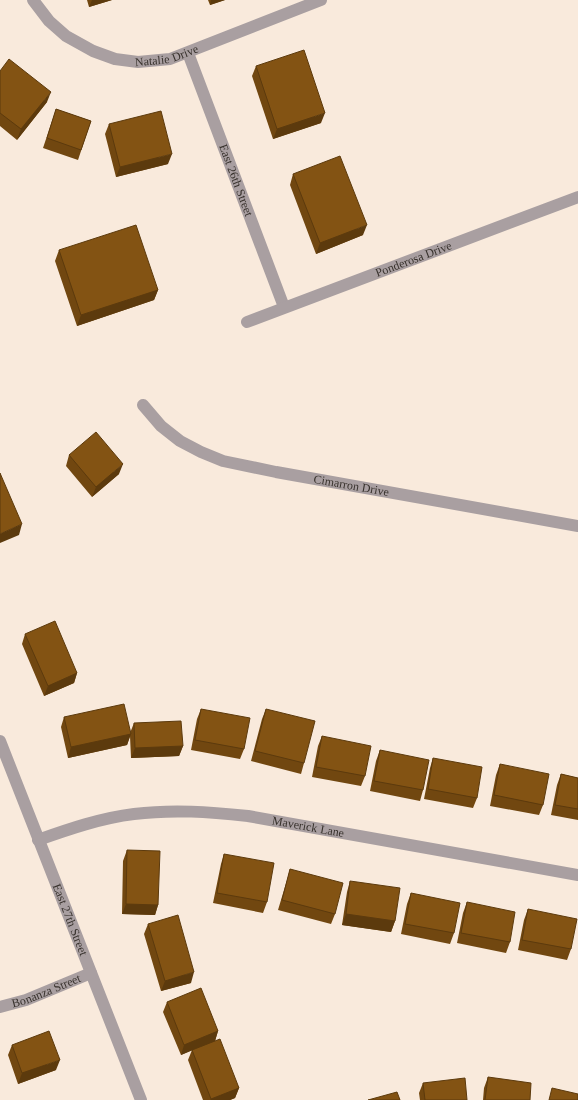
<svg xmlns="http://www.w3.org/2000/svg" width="578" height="1100" viewBox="0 0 578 1100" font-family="Georgia,serif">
  <rect width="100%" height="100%" fill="#f9eadc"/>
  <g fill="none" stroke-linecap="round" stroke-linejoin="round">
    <g stroke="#a99fa1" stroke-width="12">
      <path id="s1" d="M33,0L49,21L66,36L93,51L115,59L138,62L170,59L321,0"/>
      <path id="s2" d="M188,53L284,307"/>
      <path id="s3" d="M247,322L578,197"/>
      <path id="s4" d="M143,405L161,426L180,441L201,452L223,461L276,472L578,526"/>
      <path id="s5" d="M0,741L141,1100"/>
      <path id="s6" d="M38,840C69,829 101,818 134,814C173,809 210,812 248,816L578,875"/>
      <path id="s7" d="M0,1007L26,1000L91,973"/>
    </g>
  </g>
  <path fill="#714710" d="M87,0H112L89,7Z
    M208,0H225L210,5Z
    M256,66L321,123L273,139L252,76Z
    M0,71L47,102L17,140L0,126Z
    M56,109L91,121L78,160L43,148Z
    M109,124L168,164L116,177L105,134Z
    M293,174L363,235L316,254L290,185Z
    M59,250L158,290L154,300L77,326L55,261Z
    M69,455L119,474L92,497L66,466Z
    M25,634L77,673L74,683L44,696L22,644Z
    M201,709L244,749L240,759L191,750L197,719Z
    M266,709L304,763L301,774L251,761L262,719Z
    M64,717L130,733L134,723L183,746L179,756L131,758L130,736L127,745L68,758L61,727Z
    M322,736L365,776L361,786L312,777L318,746Z
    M380,750L423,790L420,801L370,791L376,761Z
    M433,758L477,798L473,808L424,799L430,768Z
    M500,764L543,805L539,815L490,806L496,775Z
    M561,774L578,778V820L551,815L557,785Z
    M127,850L158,905L155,915L122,914L123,861Z
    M224,854L267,902L263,913L213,903L221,864Z
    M290,869L335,914L331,924L278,910L287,880Z
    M350,881L395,921L391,932L342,925L347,892Z
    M411,893L454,933L450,944L401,934L407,904Z
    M467,902L510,942L506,953L457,943L463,913Z
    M528,909L571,949L567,960L518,950L524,920Z
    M148,924L191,983L161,991L144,934Z
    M167,1002L218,1031L215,1041L239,1088L235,1098L230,1100H203L188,1060L192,1050L181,1055L163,1012Z
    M12,1045L56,1070L18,1084L8,1055Z
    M488,1077L530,1100H483L484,1088Z
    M423,1083L467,1100H420L419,1093Z"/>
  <path fill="#5c3a0d" d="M92,0H112L89,7Z
    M211,0H225L210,5Z
    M51,92L47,102L17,140L21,129Z
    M325,113L321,123L273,139L277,129Z
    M172,154L168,164L116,177L120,167Z
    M367,225L363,235L316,254L320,243Z
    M158,290L154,300L77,326L81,315Z
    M123,464L119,474L92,497L96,487Z
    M22,524L19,535L0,543V534Z
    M77,673L74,683L44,696L48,686Z
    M131,734L127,745L68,758L71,747Z
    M183,746L179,756L131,758L135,748Z
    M126,904L158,905L155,915L122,914Z
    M346,914L395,921L391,932L342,925Z
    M194,972L191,983L161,991L165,981Z
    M218,1031L215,1041L181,1055L184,1045Z
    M60,1060L56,1070L18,1084L22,1073Z
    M239,1088L235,1098L230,1100H210L211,1099Z"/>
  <path fill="#835313" stroke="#5c3a0d" d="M304,50L325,113L277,129L256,66Z
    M9,59L51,92L21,129L0,113V71Z
    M56,109L91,121L81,150L47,138Z
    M161,111L172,154L120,167L109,124Z
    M340,156L367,225L320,243L293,174Z
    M136,225L158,290L81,315L59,250Z
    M96,432L123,464L96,487L69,455Z
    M0,473L22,524L0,534Z
    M55,621L77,673L48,686L25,634Z
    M124,704L131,734L71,747L64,717Z
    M201,709L250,718L244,749L195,740Z
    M266,709L315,721L304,763L255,751Z
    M181,721L183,746L135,748L134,723Z
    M322,736L371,746L365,776L316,767Z
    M380,750L429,760L423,790L374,781Z
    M433,758L482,767L477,798L428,789Z
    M500,764L549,774L543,805L494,795Z
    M561,774L578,778V809L555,805Z
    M127,850L160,851L158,905L126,904Z
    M224,854L274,863L267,902L217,893Z
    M290,869L343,883L335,914L282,900Z
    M350,881L400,888L395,921L346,914Z
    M411,893L460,903L454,933L405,924Z
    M467,902L515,912L510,942L461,933Z
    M528,909L577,919L571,949L522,940Z
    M178,915L194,972L165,981L148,924Z
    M201,988L218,1031L184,1045L167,1002Z
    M49,1031L60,1060L22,1073L12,1045Z
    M220,1039L239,1088L211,1099L192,1050Z
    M488,1077L531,1083L530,1100H485Z
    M465,1078L467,1100H425L423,1083Z
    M552,1088L578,1094V1100H549Z
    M397,1092L400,1100H368Z"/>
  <g text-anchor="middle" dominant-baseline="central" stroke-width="5" stroke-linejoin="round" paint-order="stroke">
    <g font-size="12" fill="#38322d" stroke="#fff">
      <text stroke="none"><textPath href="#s1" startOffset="156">Natalie Drive</textPath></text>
      <text stroke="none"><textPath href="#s2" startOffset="136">East 26th Street</textPath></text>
      <text stroke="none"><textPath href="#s3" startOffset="178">Ponderosa Drive</textPath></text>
      <text stroke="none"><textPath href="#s4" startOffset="230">Cimarron Drive</textPath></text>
      <text stroke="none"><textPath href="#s6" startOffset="275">Maverick Lane</textPath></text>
      <text stroke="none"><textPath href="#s5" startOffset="192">East 27th Street</textPath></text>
      <text stroke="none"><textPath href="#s7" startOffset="49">Bonanza Street</textPath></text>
    </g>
  </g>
</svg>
